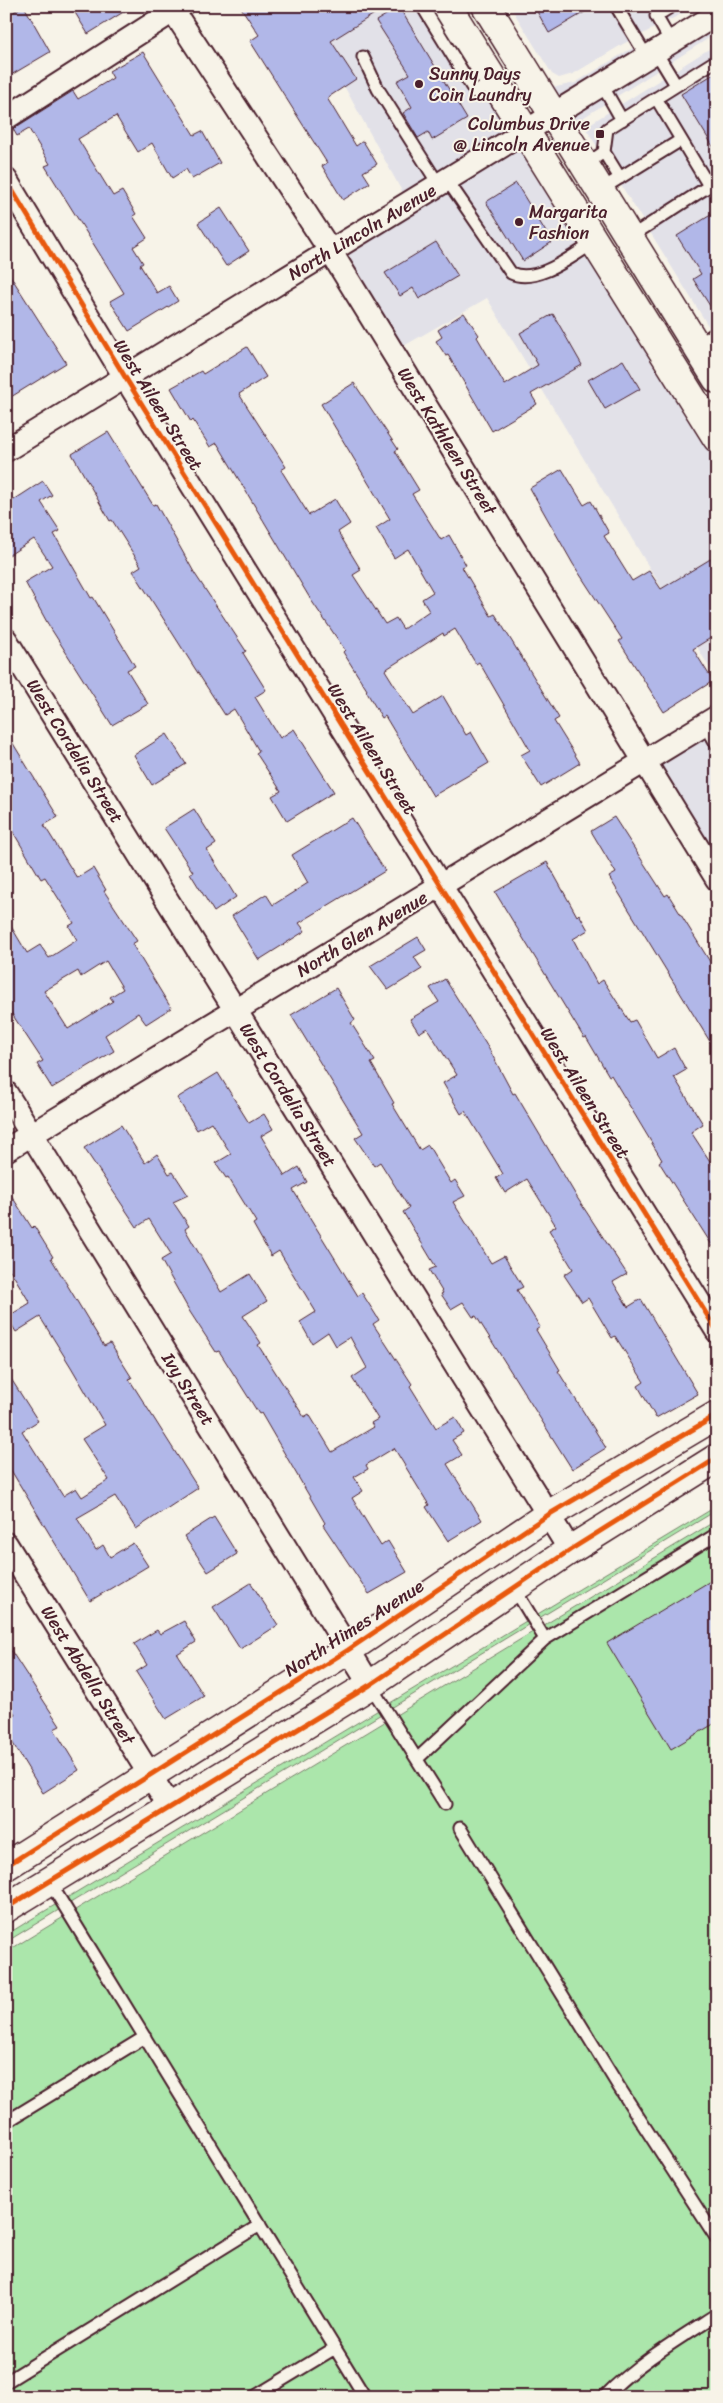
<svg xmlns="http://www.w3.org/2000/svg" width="723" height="2403" viewBox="0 0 723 2403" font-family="Sriracha,sans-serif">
  <rect width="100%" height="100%" fill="#f7f3e8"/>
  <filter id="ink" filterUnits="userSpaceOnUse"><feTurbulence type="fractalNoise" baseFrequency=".02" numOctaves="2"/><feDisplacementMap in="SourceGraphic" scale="10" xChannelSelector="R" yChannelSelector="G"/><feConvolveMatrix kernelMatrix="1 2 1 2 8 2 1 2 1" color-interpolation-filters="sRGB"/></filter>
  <g filter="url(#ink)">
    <path fill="#e2e1e8" d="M300,6H452L525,121L404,195Z
      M510,6H697L623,44L573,74L559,78L552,74Z
      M717,26V33L581,119L576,124V129L555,126Z
      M667,32L544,108L546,82L556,87L575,83L627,51Z
      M717,44V340L585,127Z
      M536,138L717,430V680L487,298L402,347L346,254Z
      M717,729V858L659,764Z"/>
    <path fill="#abe6ab" stroke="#7a826b" d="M717,1506V1510L6,1942V1935L35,1917Z
      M717,1520V2397H6V1952Z"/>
    <path fill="#b1b7e8" stroke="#4a1f2b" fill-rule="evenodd" d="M24,6L50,52L6,78V16Z
      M71,6H133L88,34Z
      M240,6H387L331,41L356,79L327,98L356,146L363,141L377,164L363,172L370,183L343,200L322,166L327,163L250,41L259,35Z
      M534,6H595L549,33Z
      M399,7L467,119L432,140L428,132L418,138L403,113L412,107L397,81L410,74L376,21Z
      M143,52L194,135L202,131L220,163L192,179L186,169L172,178L152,143L138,152L116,116L78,139L113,196L122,191L136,214L133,216L147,238L133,247L143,263L140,265L157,293L169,286L178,301L129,331L110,301L124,293L45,166L50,164L29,129L17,136L13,129L73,91L78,99L113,78L109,71Z
      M717,72V153L681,94Z
      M516,183L552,242L523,261L486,202Z
      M221,208L249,251L226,266L198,223Z
      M717,211V317L693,279L701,274L677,236Z
      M436,242L458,276L419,299L413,288L400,296L385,273Z
      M6,269L66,363L6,400Z
      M464,313L479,335L477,337L505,385L538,365L520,333L553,314L582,365L531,394L537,404L492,431L448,355L446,356L436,341L442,337L438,330Z
      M247,347L266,377L239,394L286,467L281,470L309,515L335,499L350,524L338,532L361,570L353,575L385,624L396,618L403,629L429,611L422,599L433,592L408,549L394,558L376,528L390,519L321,404L354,383L398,449L395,451L419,490L412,494L441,540L449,535L466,565L462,567L491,616L495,614L559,718L554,721L580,763L541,787L521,755L530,750L479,662L476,664L455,629L444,636L443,633L385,670L413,715L443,696L466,735L471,732L489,763L433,796L385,716L382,718L366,691L367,690L343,652L345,650L311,600L217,443L210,447L193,420L191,422L171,388L201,371L203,374Z
      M623,360L640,389L605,409L588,380Z
      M108,432L153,505L156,504L195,574L246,651L243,653L266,690L255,697L280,738L294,729L334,792L287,821L272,796L281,791L256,753L259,751L234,709L225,715L194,667L133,571L141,566L112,520L110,521L72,454Z
      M562,469L584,505L591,501L609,533L604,536L632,581L649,571L661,589L717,555V634L693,649L713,681L664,712L619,641L622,639L573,564L530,488Z
      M43,481L52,495L41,502L60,531L54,534L91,598L93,597L135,666L127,670L148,704L112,725L48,624L25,582L52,566L34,539L6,557V505Z
      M6,732L58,817L44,825L77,878L93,868L106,890L104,891L137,941L132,944L171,1008L146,1024L138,1013L105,1035L114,1051L52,1088L37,1064L43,1061L6,1005V918L27,953L40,945L49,958L77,940L69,926L74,923L45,877L41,879L6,820ZM106,961L123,989L110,997L113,1001L68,1029L44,991L78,971L81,977Z
      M167,734L186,764L152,785L134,755Z
      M194,809L216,844L207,850L236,897L214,912L190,873L193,872L164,828Z
      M614,817L665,896L668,894L717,973V1053L609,877L616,873L591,831Z
      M352,818L385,871L299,923L305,931L259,960L232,916L266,894L273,905L308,883L292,855Z
      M547,862L577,916L579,914L588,930L573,939L597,984L603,980L630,1022L635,1020L657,1058L674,1048L686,1070L674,1077L703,1124L691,1132L717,1172V1253L659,1162L662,1160L611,1075L609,1076L586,1037L584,1038L495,892Z
      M418,937L426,950L414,957L422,969L388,990L370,966Z
      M445,979L489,1049L513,1094L515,1093L578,1199L627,1274L613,1282L628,1307L641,1299L698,1394L656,1418L638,1386L644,1382L615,1336L612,1338L588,1298L582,1302L564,1275L573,1269L549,1230L556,1226L527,1179L505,1193L496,1178L503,1174L465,1111L461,1114L443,1083L457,1075L427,1028L419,1033L410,1019L439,1002L430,988Z
      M336,988L355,1020L351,1023L375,1061L371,1063L394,1103L392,1104L420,1150L428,1145L451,1183L455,1180L465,1196L453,1202L491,1263L504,1256L523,1287L517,1290L540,1327L536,1330L560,1370L558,1371L606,1448L572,1469L476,1316L473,1317L463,1302L451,1309L441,1294L443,1293L429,1270L436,1267L403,1212L409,1208L380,1162L374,1166L355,1138L363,1133L291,1015Z
      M218,1073L249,1123L264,1114L273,1129L261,1136L285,1176L299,1167L307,1182L293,1190L358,1296L362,1293L379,1320L373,1324L412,1384L410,1386L436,1428L455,1417L464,1433L452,1440L462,1455L447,1464L482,1520L448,1541L426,1507L429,1505L394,1448L366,1465L368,1469L354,1477L363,1491L352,1498L381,1546L388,1541L407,1572L369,1594L323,1525L325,1523L261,1413L259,1414L219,1351L216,1352L190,1312L161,1260L171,1254L149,1219L137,1227L84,1148L121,1125L145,1163L157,1154L169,1174L173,1172L188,1195L173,1202L189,1226L185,1229L221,1292L250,1274L267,1301L243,1316L261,1343L258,1345L304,1417L309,1414L332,1452L374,1427L371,1423L378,1419L352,1378L367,1368L350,1337L336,1346L328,1332L312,1343L300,1322L316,1312L279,1251L271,1256L253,1224L256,1222L228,1177L226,1178L216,1163L231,1154L211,1122L197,1130L177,1098Z
      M6,1187L32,1228L34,1226L53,1257L51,1258L104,1346L110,1343L132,1378L129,1379L198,1488L136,1529L115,1496L77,1518L96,1550L103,1545L110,1557L133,1543L148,1566L90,1601L6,1462V1371L38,1421L22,1431L63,1496L76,1488L82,1497L109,1480L82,1439L105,1425L71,1367L40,1317L16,1332L7,1317L30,1303L6,1263Z
      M214,1517L237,1554L208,1572L184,1536Z
      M717,1577V1722L671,1749L607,1643Z
      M251,1583L278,1625L240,1649L213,1607Z
      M184,1621L196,1642L177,1654L204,1696L166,1719L136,1672L147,1665L134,1644L157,1630L160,1634Z
      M6,1643L60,1726L54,1729L79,1770L43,1793L6,1732V1720L15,1714L6,1700Z"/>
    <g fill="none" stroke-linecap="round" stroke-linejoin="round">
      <g stroke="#4a1f2b" stroke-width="15">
        <path id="lane" d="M429,6L424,9L475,92L495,81
          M616,6L647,57
          M671,42L656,16L672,6
          M656,52L676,85
          M363,57L378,89L439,185
          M602,85L622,120
          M604,152L620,178
          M585,165L604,152L607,129L717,60
          M447,180L511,273C537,285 573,255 595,242
          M600,190L681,140
          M630,237L709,186L656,98
          M697,346L717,332
          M705,724L717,745
          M514,1588L545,1639L717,1534
          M370,1685L445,1804
          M417,1759L545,1639
          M460,1828L619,2087L717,2239
          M49,1881L365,2397
          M6,2122L145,2037
          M6,2382L260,2225
          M254,2397L335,2348
          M604,2397C636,2364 678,2339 717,2314"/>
      </g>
      <g stroke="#4a1f2b" stroke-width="26">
        <path id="street" d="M170,6L331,252L717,879
          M6,118L181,6
          M6,180L125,377L717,1331
          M6,450L717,14
          M6,640L570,1550
          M6,1093L370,1685
          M6,1150L717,717
          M6,1544L170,1807"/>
      </g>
      <g stroke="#4a1f2b" stroke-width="31">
        <path id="secondary" d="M447,6L717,438
          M486,6L717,379
          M6,1866L348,1650L548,1515L717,1415
          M6,1908L370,1685L570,1550L717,1458"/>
      </g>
      <use href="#lane" stroke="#f7f3e8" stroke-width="11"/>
      <use href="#street" stroke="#f7f3e8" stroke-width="22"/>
      <use href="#secondary" stroke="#f7f3e8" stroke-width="28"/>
      <g stroke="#f7f3e8" stroke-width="8">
        <path id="cycleway" d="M6,180L125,377L717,1331
          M6,1866L348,1650L548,1515L717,1415
          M6,1908L370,1685L570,1550L717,1458"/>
      </g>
      <use href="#cycleway" stroke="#e8590c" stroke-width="5"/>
    </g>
  </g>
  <g fill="#4a1f2b" stroke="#f7f3e8" stroke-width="2">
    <circle cx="419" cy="84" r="5"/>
    <rect x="595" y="129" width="10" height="10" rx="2.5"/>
    <circle cx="519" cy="222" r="5"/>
  </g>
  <g text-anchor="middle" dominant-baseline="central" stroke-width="4" stroke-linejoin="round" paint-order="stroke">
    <g font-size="18" fill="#4a1f2b" stroke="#f7f3e8" text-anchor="start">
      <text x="429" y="74">Sunny Days<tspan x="429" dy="21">Coin Laundry</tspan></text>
      <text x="590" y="124" text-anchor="end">Columbus Drive<tspan x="590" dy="21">@ Lincoln Avenue</tspan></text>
      <text x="529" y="212">Margarita<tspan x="529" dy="21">Fashion</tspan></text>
    </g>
    <g font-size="18" fill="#4a1f2b" stroke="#f7f3e8">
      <text transform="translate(362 232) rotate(-31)">North Lincoln Avenue</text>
      <text transform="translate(158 405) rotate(58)">West Aileen Street</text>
      <text transform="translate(447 441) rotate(58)">West Kathleen Street</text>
      <text transform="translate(372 749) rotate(58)">West Aileen Street</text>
      <text transform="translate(75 751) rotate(58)">West Cordelia Street</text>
      <text transform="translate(362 934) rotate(-31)">North Glen Avenue</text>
      <text transform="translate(585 1093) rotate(58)">West Aileen Street</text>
      <text transform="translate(288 1095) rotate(58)">West Cordelia Street</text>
      <text transform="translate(188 1389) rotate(58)">Ivy Street</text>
      <text transform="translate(354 1628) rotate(-33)">North Himes Avenue</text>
      <text transform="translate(88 1675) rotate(58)">West Abdella Street</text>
    </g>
  </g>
  <rect width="723" height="2403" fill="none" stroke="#f7f3e8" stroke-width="25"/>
  <rect x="12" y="12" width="698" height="2378" fill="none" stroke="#4a1f2b" stroke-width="2" filter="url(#ink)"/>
</svg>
